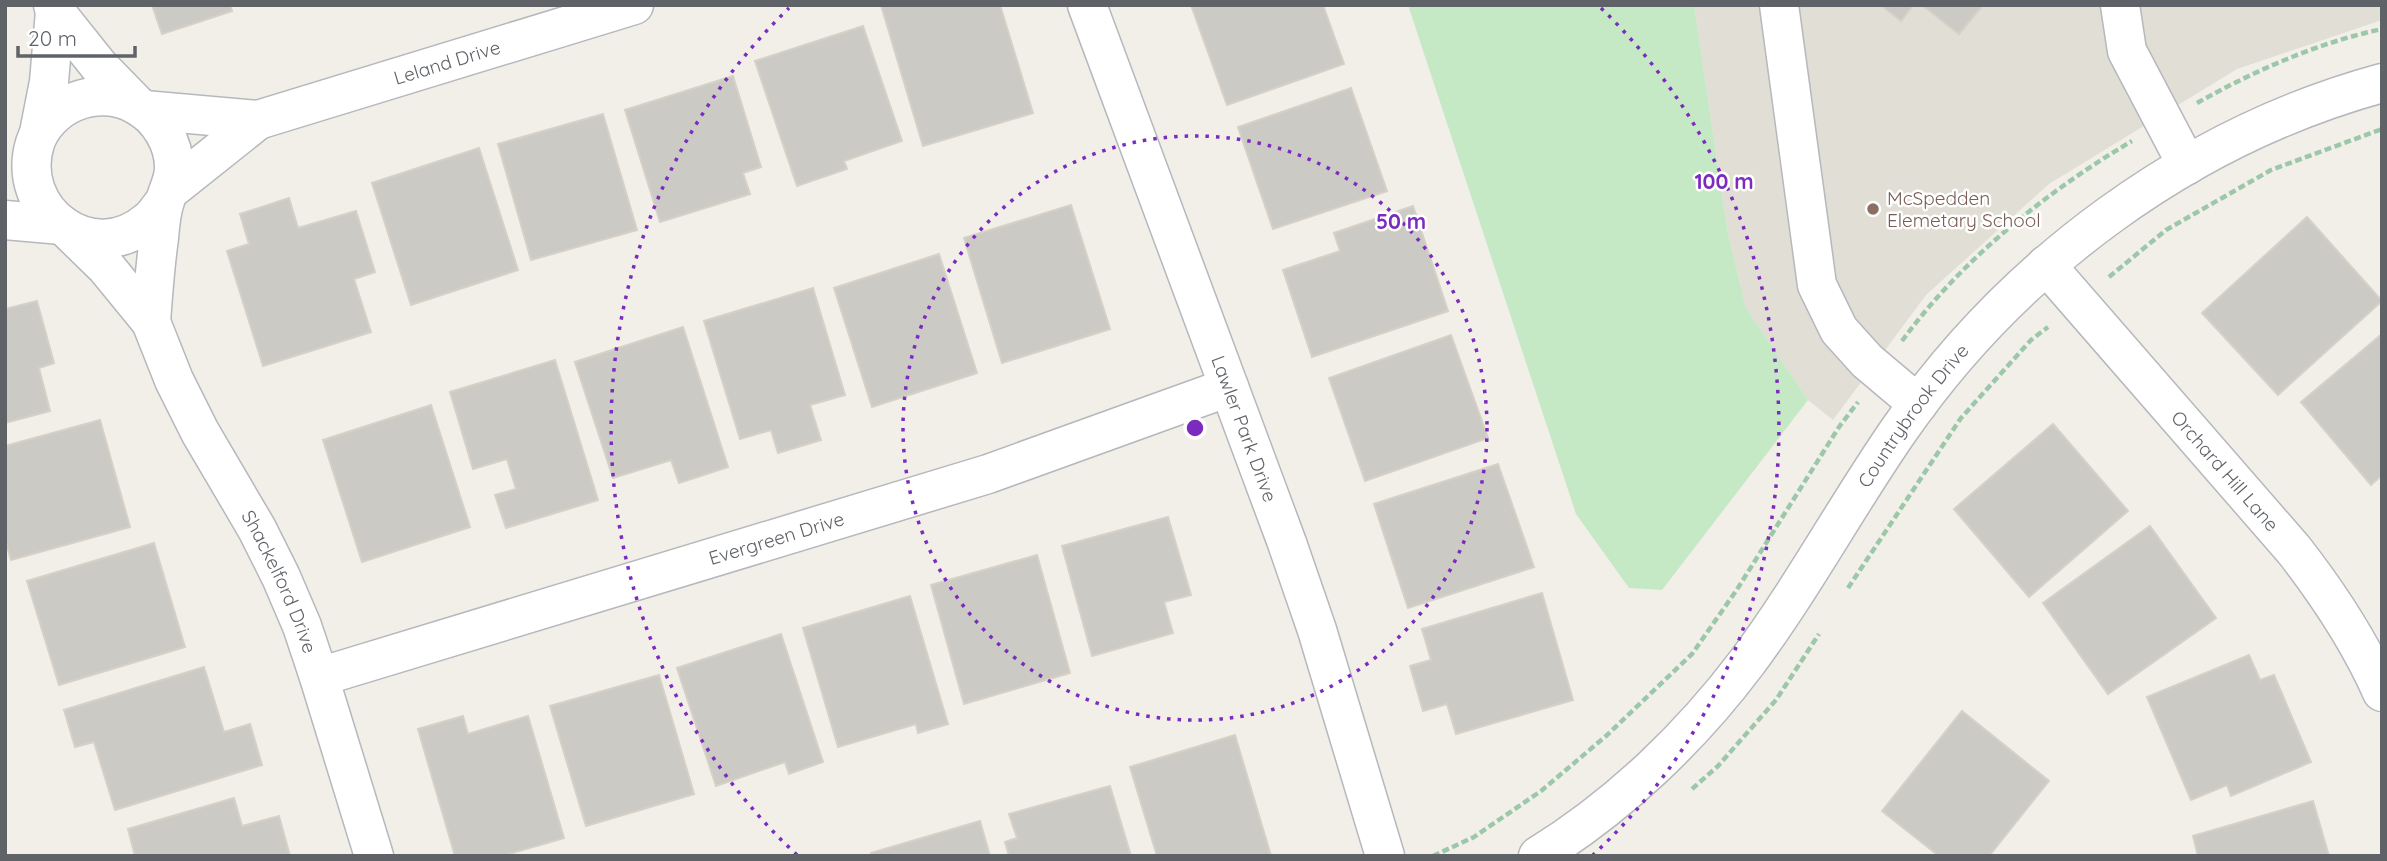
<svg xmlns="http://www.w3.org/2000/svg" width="2387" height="861" viewBox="0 0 2387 861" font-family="Quicksand,sans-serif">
  <rect width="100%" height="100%" fill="#f1efe8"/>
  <path fill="#e1ded6" d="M1694,5H2382V20L2237,69L2049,184L1926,295L1833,420L1808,400L1746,308L1728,234Z"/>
  <path fill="#c5e8c5" d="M1408,5H1694L1728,234L1746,308L1808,400L1662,590L1629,588L1576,514Z"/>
  <path fill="#cccac5" stroke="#d6d1c6" stroke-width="2" d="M152,5H230L232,11L162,34Z
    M881,5H1000L1033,113L923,146Z
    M1191,5H1323L1344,64L1227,105Z
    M1881,5H1913L1901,21Z
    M1922,5H1983L1959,34Z
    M863,26L902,141L844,161L847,169L797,186L755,61Z
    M733,76L761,167L743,173L750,194L660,222L625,110Z
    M1351,88L1387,191L1273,229L1238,127Z
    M603,114L637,230L531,260L498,144Z
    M479,148L518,270L411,305L372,183Z
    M289,198L298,228L356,211L375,272L354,279L371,332L263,366L227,251L249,244L240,214Z
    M1071,205L1110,329L1002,363L964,238Z
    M1413,206L1448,311L1312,357L1283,270L1340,251L1334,233Z
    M2307,217L2382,301L2278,395L2202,313Z
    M939,254L977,373L872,407L834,288Z
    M813,288L845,395L810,405L821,440L778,453L771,430L740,439L704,321Z
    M37,301L54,363L39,368L50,411L5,423V309Z
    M683,327L728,467L679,483L671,460L613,478L575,362Z
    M2382,334V475L2371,485L2301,402Z
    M1451,335L1488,438L1365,481L1329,378Z
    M555,360L598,500L506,528L495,495L516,489L507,459L473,469L450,392Z
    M431,405L470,527L362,562L323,440Z
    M100,420L130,527L11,560L5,538V446Z
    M2053,424L2128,511L2029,597L1954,509Z
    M1498,464L1534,567L1408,608L1374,504Z
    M1168,517L1191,595L1164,602L1173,633L1092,656L1062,546Z
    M2150,526L2216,618L2108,694L2043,603Z
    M154,543L185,647L59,685L27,581Z
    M1037,555L1070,673L964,704L931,585Z
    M1542,593L1573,700L1456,734L1447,704L1423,711L1410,666L1431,660L1422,629Z
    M910,596L948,724L918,733L916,724L838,747L803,628Z
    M781,634L823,762L789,774L785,762L716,786L677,668Z
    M2249,655L2260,680L2274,675L2311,762L2231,796L2227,785L2191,800L2147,697Z
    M204,667L224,732L250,724L262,765L115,810L94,742L75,747L64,710Z
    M659,675L694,794L586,826L550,706Z
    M1962,711L2049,781L1989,856H1939L1882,811Z
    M463,716L468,734L528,716L564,838L502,856H455L418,729Z
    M1235,735L1271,856H1157L1130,767Z
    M1110,786L1131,856H1009L1005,842L1017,838L1009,814Z
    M234,798L242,826L279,816L290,856H135L128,829Z
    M2313,801L2329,856H2198L2193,836Z
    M980,821L990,856H872L871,853Z"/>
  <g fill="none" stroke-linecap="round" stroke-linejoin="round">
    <g stroke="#b5b8bc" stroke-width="41">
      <g id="minor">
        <path d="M53,5L55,11L99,66L137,105"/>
        <path id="s1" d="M1087,5L1287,543L1317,630L1385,856"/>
        <path d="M1779,5L1817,285L1839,330L1867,361L1918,404"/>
        <path d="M2120,5L2127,51L2187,165"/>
        <path id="s2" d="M144,110L258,120L634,5"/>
        <path d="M39,133L49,82L55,11"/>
        <path d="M169,191L258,120"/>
        <path d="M5,220L62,225"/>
        <path id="s3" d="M67,229L106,267L151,322L174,380L200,432L257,529L281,577L302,626L319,677L374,856"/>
        <path id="s4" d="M2046,265L2294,550C2329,595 2359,640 2382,692"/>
        <path d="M151,322C153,294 155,266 159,238C160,226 161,212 165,201C168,190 173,182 174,170C175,144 159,117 136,105C117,94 94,94 74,102C57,109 41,125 35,143C14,211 92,269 148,221C155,216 159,208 165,201"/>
        <path id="s5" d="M319,677L988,474L1229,387"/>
        <path id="s6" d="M1538,856C1619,806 1691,737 1748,661C1803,587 1847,505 1899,430C2013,265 2188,136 2382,83"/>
      </g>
    </g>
    <path stroke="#9cc7a9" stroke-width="4.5" stroke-dasharray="7 3.5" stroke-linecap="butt" d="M2197,103C2254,71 2317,43 2382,29
      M2109,277L2166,230L2271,170L2382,129
      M1902,341C1961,260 2046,192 2132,141
      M1848,588L1961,418L2031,340L2048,327
      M1692,789L1718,766L1776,700L1819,634
      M1433,856L1474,837L1541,791L1606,736L1692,654L1736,591L1839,427L1858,402"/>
    <use href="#minor" stroke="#fff" stroke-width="38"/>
  </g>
  <g fill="none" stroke="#7b2cbf" stroke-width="3.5" stroke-dasharray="3.5 7">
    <circle cx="1195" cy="428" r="292"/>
    <path d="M797 855A584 584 0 0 1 789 8M1601 8A584 584 0 0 1 1593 855"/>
  </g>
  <circle fill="#8d6e63" stroke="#fff" stroke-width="2.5" cx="1873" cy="209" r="7"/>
  <g text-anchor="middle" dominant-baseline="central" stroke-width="5" stroke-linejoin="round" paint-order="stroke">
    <g font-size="19" fill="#5f6368" stroke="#fff">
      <text stroke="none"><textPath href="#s2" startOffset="312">Leland Drive</textPath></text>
      <text stroke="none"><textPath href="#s6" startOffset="584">Countrybrook Drive</textPath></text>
      <text stroke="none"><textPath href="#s1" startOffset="452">Lawler Park Drive</textPath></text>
      <text stroke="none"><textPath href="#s4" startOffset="273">Orchard Hill Lane</textPath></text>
      <text stroke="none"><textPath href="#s5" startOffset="478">Evergreen Drive</textPath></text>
      <text stroke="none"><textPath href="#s3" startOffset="416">Shackelford Drive</textPath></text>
    </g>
    <g font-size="19" fill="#785e54" stroke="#fff" text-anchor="start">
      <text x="1887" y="198">McSpedden<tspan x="1887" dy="22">Elemetary School</tspan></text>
    </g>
  </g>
  <circle cx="1195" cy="428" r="10" fill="#7b2cbf" stroke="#fff" stroke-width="3.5"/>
  <g font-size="21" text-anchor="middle" font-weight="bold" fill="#7b2cbf" stroke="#fff" stroke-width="5" stroke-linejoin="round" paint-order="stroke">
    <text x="1724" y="189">100 m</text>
    <text x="1401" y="229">50 m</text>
  </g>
  <rect width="2387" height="861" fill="none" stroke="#5f6368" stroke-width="14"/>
  <path d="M18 46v10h117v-10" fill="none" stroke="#5f6368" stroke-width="3.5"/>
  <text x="28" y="46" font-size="21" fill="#5f6368" stroke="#ffffff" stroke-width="5" paint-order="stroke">20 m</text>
</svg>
